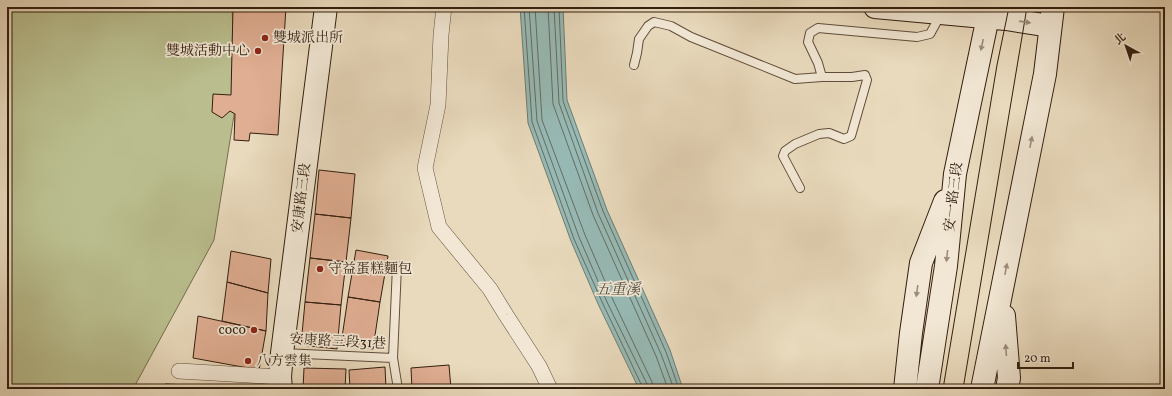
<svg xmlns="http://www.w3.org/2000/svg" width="1172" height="396" viewBox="0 0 1172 396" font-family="Vollkorn,'Noto Serif TC',serif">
  <rect width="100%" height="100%" fill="#e9dabd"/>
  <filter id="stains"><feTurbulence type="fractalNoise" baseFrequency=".005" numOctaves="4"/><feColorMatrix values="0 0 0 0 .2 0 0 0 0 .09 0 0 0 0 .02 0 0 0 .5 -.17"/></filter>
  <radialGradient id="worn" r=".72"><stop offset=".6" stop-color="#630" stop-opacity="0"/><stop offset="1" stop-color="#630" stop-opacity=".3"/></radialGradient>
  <path fill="#babe8e" stroke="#766e4e" d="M7,7H232L236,103L214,240L133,389H7Z"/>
  <path fill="#97bab5" stroke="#6f7c72" d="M520,7H563L567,100L607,210L670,350L683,389H639L599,306L571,241L528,123Z"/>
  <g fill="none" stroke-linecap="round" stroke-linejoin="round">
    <path stroke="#656c62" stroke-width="1" d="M524,7L532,122L574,239L603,304L642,386V389
      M529,7L537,121L579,237L607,302L647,384V389
      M535,7L542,120L585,235L613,300L652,382L653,389
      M548,7L553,104L593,215L656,356L668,389
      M554,7L559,103L598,213L661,354L674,389
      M559,7L563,101L603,211L666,352L679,389"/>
  </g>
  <path fill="#e0ae93" stroke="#331e0e" d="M233,7H286L278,135L250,133L249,141L234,140L235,114L230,111L222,118L212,112L213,94L231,95Z
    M319,170L355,174L351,218L315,214Z
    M315,214L351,218L346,262L310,258Z
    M356,250L388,256L380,302L348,297Z
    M231,251L271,259L268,293L227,282Z
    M310,258L346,262L341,305L305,302Z
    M227,282L268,293L266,331L222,321Z
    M348,297L380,302L373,349L341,344Z
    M305,302L341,305L337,349L301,345Z
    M198,316L266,331L259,370L193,358Z
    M449,365L451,389H412L411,368Z
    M385,367L386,389H350L349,370Z
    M304,368L346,369L345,389H303Z
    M165,384L263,388V389H166Z"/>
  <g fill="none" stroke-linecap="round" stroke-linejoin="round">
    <g stroke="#604d3a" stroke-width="10">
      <path id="lane" d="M634,65L637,53L639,39L648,26L654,22L671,26L691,37L795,79L822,77
        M800,188L783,156L785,151L795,144L819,134L829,133L844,139L851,136L867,80L865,75L852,77H822L818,63L808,42L810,33L818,28L917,37L930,34L941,14
        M397,266L393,358L398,389
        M282,353L393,358"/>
    </g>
    <g stroke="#604d3a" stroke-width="16">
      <path id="street" d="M444,7L441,35L438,105L425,168L439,227L490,289L506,315L539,366L550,389
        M179,371L280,377"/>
    </g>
    <g stroke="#331e0e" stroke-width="24">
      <path id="secondary" d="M875,7L1006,19L1050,26
        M1004,316L1009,378L1007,389
        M281,389L280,377L282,353L326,7
        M905,389L911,333L921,263L945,201
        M927,389L946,266L955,174L990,7
        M982,389L1045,74L1053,7"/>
    </g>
    <use href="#lane" stroke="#f1e7d4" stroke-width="8"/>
    <use href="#street" stroke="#f1e7d4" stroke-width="15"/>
    <use href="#secondary" stroke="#f1e7d4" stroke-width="22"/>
    <path stroke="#331e0e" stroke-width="1" d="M943,389L997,65L1009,7
      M963,389L1027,7"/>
  </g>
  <defs><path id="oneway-solid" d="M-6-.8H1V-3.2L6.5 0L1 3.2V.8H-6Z"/></defs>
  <g fill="#9c8d7b">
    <use href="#oneway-solid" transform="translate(1025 22) rotate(8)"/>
    <use href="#oneway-solid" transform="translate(982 45) rotate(102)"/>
    <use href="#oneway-solid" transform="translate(1031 142) rotate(-79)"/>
    <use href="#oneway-solid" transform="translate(947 256) rotate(96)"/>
    <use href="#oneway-solid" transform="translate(1006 269) rotate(-79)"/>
    <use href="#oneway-solid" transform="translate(917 291) rotate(98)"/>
    <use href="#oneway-solid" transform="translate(1006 350) rotate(-94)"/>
  </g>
  <g fill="#8f2418" stroke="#f1e7d4" stroke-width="1.5">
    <circle cx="265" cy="38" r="4"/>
    <circle cx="258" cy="51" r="4"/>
    <circle cx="320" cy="269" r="4"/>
    <circle cx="254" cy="330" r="4"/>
    <circle cx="248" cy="361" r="4"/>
  </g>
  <g text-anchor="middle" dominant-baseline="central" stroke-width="3.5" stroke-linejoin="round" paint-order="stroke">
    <g font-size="14" fill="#331e0e" stroke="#f1e7d4" text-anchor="start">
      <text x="273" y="38">雙城派出所</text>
      <text x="250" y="51" text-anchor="end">雙城活動中心</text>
      <text x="328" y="269">守益蛋糕麵包</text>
      <text x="246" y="330" text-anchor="end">coco</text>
      <text x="256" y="361">八方雲集</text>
    </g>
    <g font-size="14" fill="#331e0e" stroke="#f1e7d4">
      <text transform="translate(954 197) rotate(-83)">安一路三段</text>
      <text transform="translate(302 198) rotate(-83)">安康路三段</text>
      <text transform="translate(338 342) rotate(3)">安康路三段31巷</text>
    </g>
    <g font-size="15" font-style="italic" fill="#514d40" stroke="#f1e7d4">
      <text x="618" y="290">五重溪</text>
    </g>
  </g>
  <rect width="1172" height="396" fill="none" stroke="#e9dabd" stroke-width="24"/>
  <rect x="8" y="8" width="1156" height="380" fill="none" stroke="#331e0e" stroke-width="2"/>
  <rect x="12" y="12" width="1148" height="372" fill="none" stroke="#331e0e"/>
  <g transform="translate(1126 46) rotate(320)" stroke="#f1e7d4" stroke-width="3" paint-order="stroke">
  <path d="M0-3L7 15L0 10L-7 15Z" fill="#331e0e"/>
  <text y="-6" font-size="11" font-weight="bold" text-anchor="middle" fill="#331e0e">北</text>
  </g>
  <path d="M1018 362v6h55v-6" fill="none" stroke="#331e0e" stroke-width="2"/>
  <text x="1024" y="362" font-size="12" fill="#331e0e" stroke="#f1e7d4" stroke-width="3" paint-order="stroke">20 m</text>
  <rect width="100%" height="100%" filter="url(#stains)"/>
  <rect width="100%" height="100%" fill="url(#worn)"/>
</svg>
